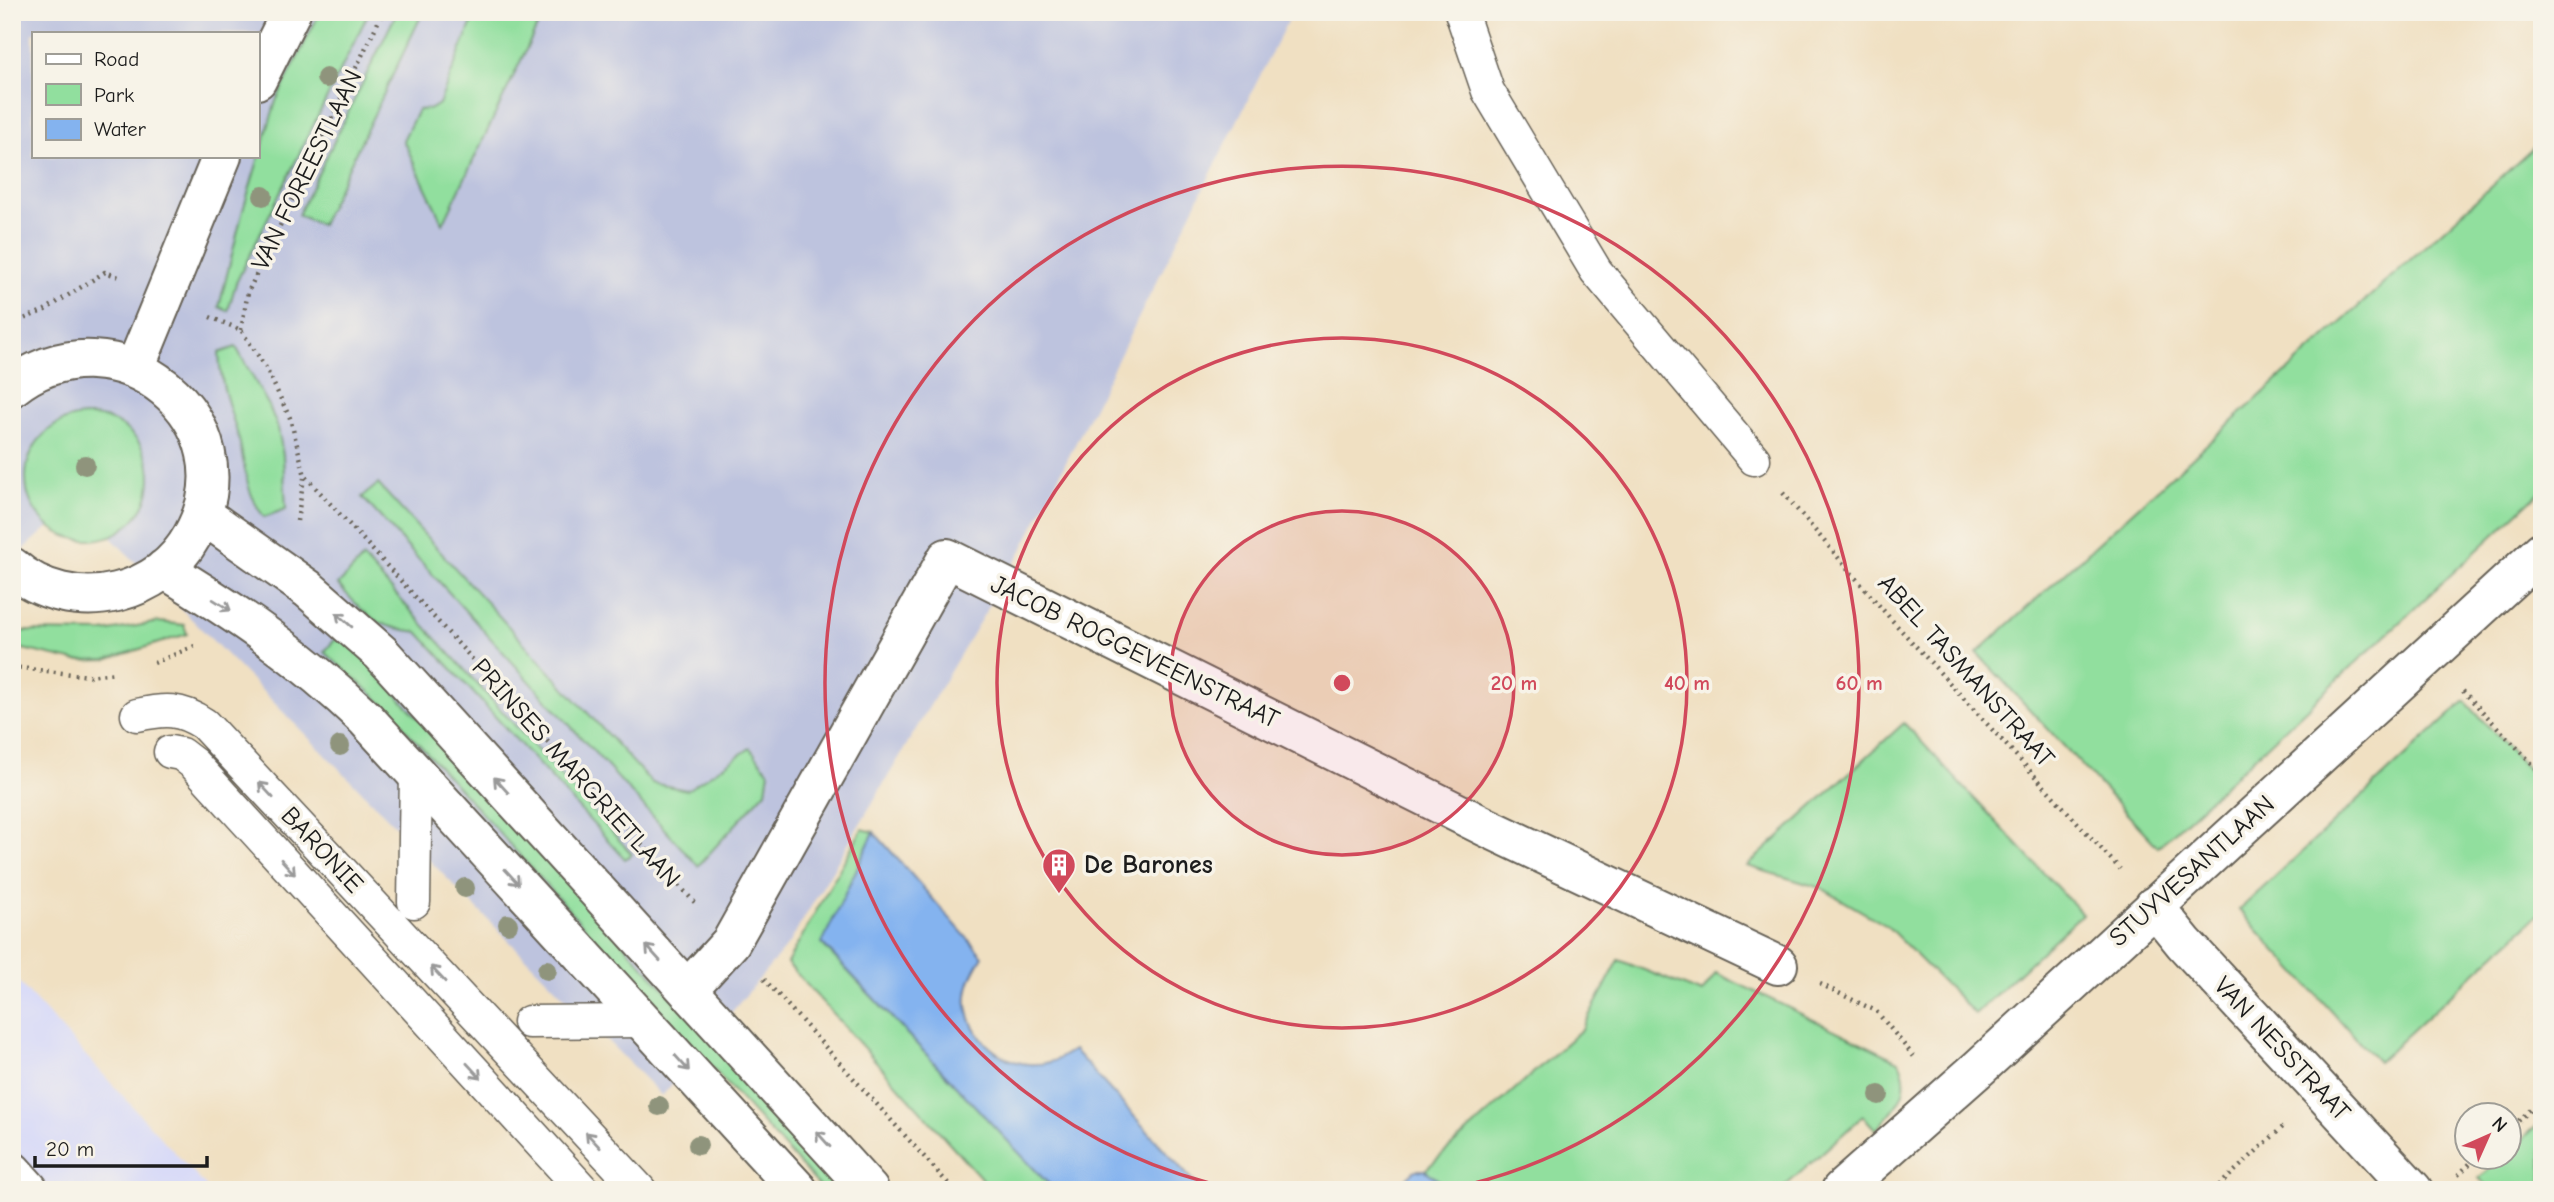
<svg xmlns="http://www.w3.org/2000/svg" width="2554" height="1202" viewBox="0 0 2554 1202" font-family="'Comic Neue',sans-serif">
  <rect width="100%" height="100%" fill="#f7f3e8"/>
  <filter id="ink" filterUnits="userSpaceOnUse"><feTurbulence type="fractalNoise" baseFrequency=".0143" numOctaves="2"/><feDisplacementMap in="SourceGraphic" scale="14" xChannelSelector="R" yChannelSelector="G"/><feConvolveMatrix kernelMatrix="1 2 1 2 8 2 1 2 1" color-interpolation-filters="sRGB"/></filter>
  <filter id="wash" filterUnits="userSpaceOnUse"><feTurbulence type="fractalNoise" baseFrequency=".00686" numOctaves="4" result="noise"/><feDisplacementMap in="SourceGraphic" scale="28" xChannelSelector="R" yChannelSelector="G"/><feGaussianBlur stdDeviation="1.57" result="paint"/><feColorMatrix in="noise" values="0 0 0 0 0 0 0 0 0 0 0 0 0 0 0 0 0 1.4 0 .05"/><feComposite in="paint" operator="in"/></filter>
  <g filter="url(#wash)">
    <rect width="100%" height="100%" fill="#f0e0c2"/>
    <path fill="#d5d8f9" d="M12,975L209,1190H12Z"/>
    <path fill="#bdc3de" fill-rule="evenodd" d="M12,12H1292L1022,550L790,942L662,1096L76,502L12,560ZM33,33H257V156H33Z"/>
    <path fill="#91df9e" stroke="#567e5d" stroke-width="2" d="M320,12H369L236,283L228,311L219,307L243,210L276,101Z
      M397,12H423L321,225L298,215Z
      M476,12H544L443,224L403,140L418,110L431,109L439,104Z
      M2542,140V490L2158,847L1977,653Z
      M236,347L269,406L278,428L283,455L286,509L264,517C246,493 246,472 240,444C232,411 220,389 219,353Z
      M26 478a62 62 0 1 1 124 0a62 62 0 1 1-124 0Z
      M378,484L652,783L687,790L750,748L769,772L766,791L698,866L362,497Z
      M363,558L632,854L625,859L418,632C373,627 368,616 338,585Z
      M159,622L184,625L187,634L106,660L76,661L14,647L19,631L103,632Z
      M341,633L847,1190H823L378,699L324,652Z
      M2465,701L2542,785V911L2378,1062L2239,910Z
      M1904,723L2082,914L1975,1014L1887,926L1821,888L1747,866Z
      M862,829L874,832L822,944L1054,1190H992L787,963Z
      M1619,960L1702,993L1716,973L1899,1061C1914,1093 1896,1106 1876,1130L1863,1116L1781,1190H1451L1425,1170L1582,1029Z
      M2542,1121V1190H2490L2479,1178L2503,1157L2508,1156L2509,1151Z"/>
    <path fill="#84b3ef" stroke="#506886" stroke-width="2" d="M874,832L983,956C974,971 965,987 967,1006C972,1044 1013,1073 1050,1062C1058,1060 1067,1053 1074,1050L1201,1190H1054L822,943Z
      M1415,1170H1425L1451,1190H1394Z"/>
  </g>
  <g filter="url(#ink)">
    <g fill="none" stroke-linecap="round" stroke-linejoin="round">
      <g stroke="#666156" stroke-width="35">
        <path id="service" d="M1461,12L1488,91L1596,271L1754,459
          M137,715C165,709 180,708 204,724L640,1190
          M170,752L181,754L194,764L583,1190
          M414,902L416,772
          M529,1022L645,1021"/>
      </g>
      <g stroke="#666156" stroke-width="42">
        <path id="pedestrian" d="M12,1171L29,1190"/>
      </g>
      <g stroke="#666156" stroke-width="42">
        <path id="minor" d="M257,80L291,12
          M135,368L222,156
          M12,387C115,306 257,421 192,536C176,565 149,584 117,592C81,601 40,592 12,567
          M202,514L308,589L381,653L869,1190
          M164,569C240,615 301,657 365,718L798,1190
          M2154,906L2184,943L2413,1190
          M687,990L731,942L947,558L1486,827L1778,965
          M1841,1190L1979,1068L2542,551"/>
      </g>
      <path stroke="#666156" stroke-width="4.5" stroke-dasharray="2 5" stroke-linecap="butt" d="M210,317L241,330L265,366L290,418L305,476L697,905
        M12,324L45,310L105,272L119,277
        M241,330L248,292L383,12
        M1783,493L1889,617L2120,869
        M297,521L304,478
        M154,663L195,646
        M12,667L89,676L116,673
        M2463,691L2542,774
        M764,979L954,1190
        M1820,984L1876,1011L1916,1059
        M2508,1130L2542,1100
        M2458,1175L2478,1156
        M2214,1190L2285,1125"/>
      <use href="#service" stroke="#fff" stroke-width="32"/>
      <use href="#pedestrian" stroke="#fff" stroke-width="38"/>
      <use href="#minor" stroke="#fff" stroke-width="38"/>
    </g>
    <g fill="#8f947c">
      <circle cx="326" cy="78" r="10"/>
      <circle cx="263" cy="196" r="10"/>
      <circle cx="85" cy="465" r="10"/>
      <circle cx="340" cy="746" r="10"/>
      <circle cx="465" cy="888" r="10"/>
      <circle cx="508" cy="924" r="10"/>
      <circle cx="547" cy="970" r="10"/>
      <circle cx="1879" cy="1095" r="10"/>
      <circle cx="659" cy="1106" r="10"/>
      <circle cx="698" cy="1145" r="10"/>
    </g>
    <defs><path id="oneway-shaft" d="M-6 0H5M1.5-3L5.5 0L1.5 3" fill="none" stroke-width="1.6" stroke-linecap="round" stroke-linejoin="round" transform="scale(1.75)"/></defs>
    <g stroke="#999">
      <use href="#oneway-shaft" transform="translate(222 605) rotate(32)"/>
      <use href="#oneway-shaft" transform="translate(344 620) rotate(-139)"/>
      <use href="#oneway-shaft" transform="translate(501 785) rotate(-132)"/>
      <use href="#oneway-shaft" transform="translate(266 790) rotate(-133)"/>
      <use href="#oneway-shaft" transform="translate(288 867) rotate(48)"/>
      <use href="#oneway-shaft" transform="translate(512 877) rotate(47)"/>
      <use href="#oneway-shaft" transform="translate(653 953) rotate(-132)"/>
      <use href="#oneway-shaft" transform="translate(438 974) rotate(-133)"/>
      <use href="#oneway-shaft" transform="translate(682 1063) rotate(48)"/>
      <use href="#oneway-shaft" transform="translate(474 1071) rotate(47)"/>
      <use href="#oneway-shaft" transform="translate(823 1139) rotate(-132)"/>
      <use href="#oneway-shaft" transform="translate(593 1140) rotate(-133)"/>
    </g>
  </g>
  <circle cx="1342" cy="683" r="172" fill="#d1495b" fill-opacity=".12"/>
  <g fill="none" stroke="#d1495b" stroke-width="3.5">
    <circle cx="1342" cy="683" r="172"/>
    <circle cx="1342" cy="683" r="345"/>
    <path d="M1239 1190A517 517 0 1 1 1445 1190"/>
  </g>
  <defs>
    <g id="building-pin" transform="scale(1.75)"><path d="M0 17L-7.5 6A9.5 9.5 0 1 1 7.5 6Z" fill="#d1495b" stroke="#f7f3e8"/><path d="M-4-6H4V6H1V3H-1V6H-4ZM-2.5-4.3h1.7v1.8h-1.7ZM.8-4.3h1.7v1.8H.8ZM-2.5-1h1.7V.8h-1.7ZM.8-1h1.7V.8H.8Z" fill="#fff"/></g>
  </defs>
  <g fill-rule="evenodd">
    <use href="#building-pin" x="1059" y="865"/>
  </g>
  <g text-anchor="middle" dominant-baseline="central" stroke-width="7" stroke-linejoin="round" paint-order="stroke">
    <g font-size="26" fill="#1c1c1c" stroke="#f7f3e8">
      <text transform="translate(307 170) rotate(-64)">VAN FOREESTLAAN</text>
      <text transform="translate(1135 652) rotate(26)">JACOB ROGGEVEENSTRAAT</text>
      <text transform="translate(1966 671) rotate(48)">ABEL TASMANSTRAAT</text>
      <text transform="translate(576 773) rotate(48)">PRINSES MARGRIETLAAN</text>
      <text transform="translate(322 850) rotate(47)">BARONIE</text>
      <text transform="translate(2192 871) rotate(-42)">STUYVESANTLAAN</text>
      <text transform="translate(2282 1049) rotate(47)">VAN NESSTRAAT</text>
    </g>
    <g font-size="26" font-weight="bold" fill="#1c1c1c" stroke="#f7f3e8" text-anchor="start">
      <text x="1084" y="865">De Barones</text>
    </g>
  </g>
  <circle cx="1342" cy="683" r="10" fill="#d1495b" stroke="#f7f3e8" stroke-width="3.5"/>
  <g font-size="21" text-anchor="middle" font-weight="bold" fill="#d1495b" stroke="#f7f3e8" stroke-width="7" stroke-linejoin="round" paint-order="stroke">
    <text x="1514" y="690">20 m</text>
    <text x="1687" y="690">40 m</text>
    <text x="1859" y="690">60 m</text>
  </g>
  <rect width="2554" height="1202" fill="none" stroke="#f7f3e8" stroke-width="42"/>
  <rect x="32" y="32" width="228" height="126" fill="#f7f3e8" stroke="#9f9d96" stroke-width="2"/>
  <rect x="46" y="54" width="35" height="10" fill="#ffffff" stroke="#9f9d96" stroke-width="2"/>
  <text x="94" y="66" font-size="21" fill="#1c1c1c">Road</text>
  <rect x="46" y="84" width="35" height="21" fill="#91df9e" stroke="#9f9d96" stroke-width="2"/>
  <text x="94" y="102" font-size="21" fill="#1c1c1c">Park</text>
  <rect x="46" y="119" width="35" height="21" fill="#84b3ef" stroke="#9f9d96" stroke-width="2"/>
  <text x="94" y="136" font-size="21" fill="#1c1c1c">Water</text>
  <g transform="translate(2488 1136) rotate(45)"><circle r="33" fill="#f7f3e8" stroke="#9f9d96" stroke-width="2"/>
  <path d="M0-5L12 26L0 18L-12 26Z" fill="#d1495b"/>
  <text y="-10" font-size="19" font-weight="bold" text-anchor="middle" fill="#1c1c1c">N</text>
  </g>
  <path d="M35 1156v10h172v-10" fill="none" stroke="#1c1c1c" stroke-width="3.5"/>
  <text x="46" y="1156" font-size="21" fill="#1c1c1c" stroke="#f7f3e8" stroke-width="5" paint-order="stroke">20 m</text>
</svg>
